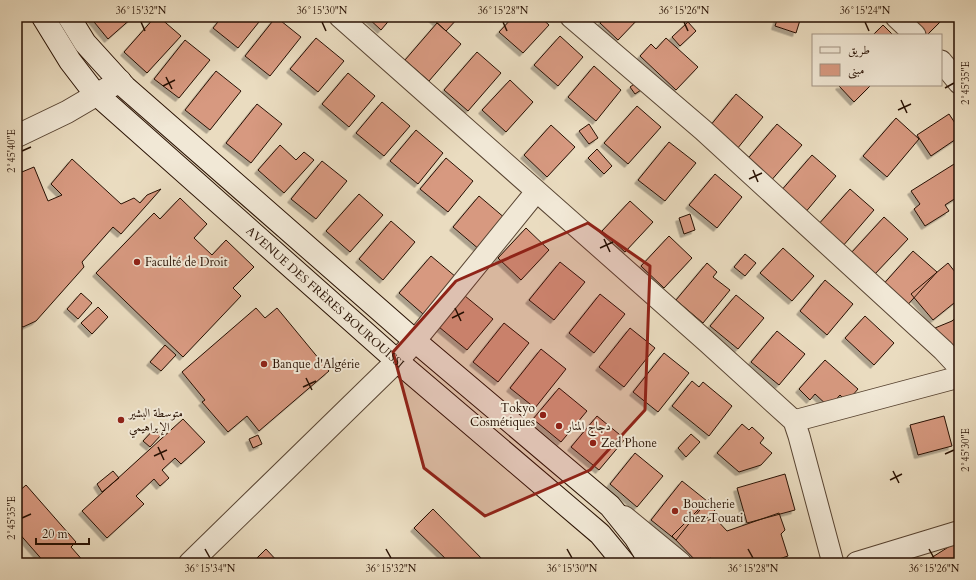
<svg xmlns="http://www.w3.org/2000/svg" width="976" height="580" viewBox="0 0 976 580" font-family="Cardo,Amiri,serif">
  <defs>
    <filter id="shadow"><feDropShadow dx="-3.5" dy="3.5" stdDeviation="0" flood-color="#0004"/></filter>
  </defs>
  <rect width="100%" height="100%" fill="#eadcc0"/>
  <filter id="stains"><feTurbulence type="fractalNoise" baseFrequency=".005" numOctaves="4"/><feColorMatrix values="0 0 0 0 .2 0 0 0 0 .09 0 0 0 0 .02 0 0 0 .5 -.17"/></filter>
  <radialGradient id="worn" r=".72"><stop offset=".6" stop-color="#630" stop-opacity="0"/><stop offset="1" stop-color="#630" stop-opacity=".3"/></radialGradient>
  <path fill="#d79980" stroke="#281103" filter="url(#shadow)" d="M90,17H133L108,39Z
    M155,17H159L181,36L147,73L124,52Z
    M222,17H263L238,48L213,28Z
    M276,17L301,37L270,76L245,56Z
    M367,17H392L381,30Z
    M431,17H459L446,31Z
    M513,17H540L549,25L523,53L499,32Z
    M605,17H640L618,40L600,23Z
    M778,17H801L796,33L775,26Z
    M910,17H945L927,35H920Z
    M688,22L696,31L680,46L672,37Z
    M437,23L461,44L429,81L405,60Z
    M883,25L893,35H873Z
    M560,36L583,57L558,86L534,65Z
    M316,38L344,61L318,92L290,69Z
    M666,38L698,67L676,90L640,56L651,44L656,49Z
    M185,40L210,60L179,98L154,79Z
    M477,52L501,73L468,111L444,90Z
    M594,66L621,90L596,121L568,97Z
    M216,71L241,91L210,130L185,110Z
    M348,73L375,96L349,127L322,104Z
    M510,80L533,102L506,132L482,110Z
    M640,80L644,88L635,94L630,87Z
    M840,85H871L854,102L839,86Z
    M736,94L763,117L737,149L710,126Z
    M382,102L410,126L384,156L356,133Z
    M257,104L282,124L251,163L226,143Z
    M637,106L661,127L628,164L604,143Z
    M949,114L959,129V137L931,156L917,135Z
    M896,118L919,139L887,177L863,156Z
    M589,124L598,138L589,144L579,131Z
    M777,124L802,145L769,183L745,162Z
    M551,125L575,147L547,177L524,155Z
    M416,130L443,153L418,184L390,161Z
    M669,142L696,163L665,201L638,180Z
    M280,145L296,160L304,152L314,160L284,193L258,170Z
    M597,149L612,166L604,174L588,158Z
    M812,155L836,176L804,214L780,192Z
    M446,158L473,181L448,212L420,189Z
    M72,159L121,204L134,198L140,203L147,195L161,189L121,234L113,227L82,262L84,267L36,321L23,327L17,321V174L34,167L48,201L62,195L51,184Z
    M322,161L347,181L316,219L291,199Z
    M959,161V196L945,205L949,211L925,226L914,209L920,204L911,191Z
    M715,174L742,197L717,228L689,205Z
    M850,189L874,210L842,247L817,226Z
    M359,194L383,215L350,252L326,231Z
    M479,196L506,219L480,250L453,227Z
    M180,198L207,224L194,238L212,255L226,240L254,267L233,288L241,296L183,357L96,273L154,213L160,219Z
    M630,201L653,222L625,252L602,231Z
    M690,214L695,230L684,234L679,218Z
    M884,217L908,239L874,275L851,253Z
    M391,221L415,242L383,280L359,259Z
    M526,228L549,250L521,280L498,258Z
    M669,236L692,258L664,288L641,266Z
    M783,248L814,276L792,301L760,273Z
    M913,251L937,272L904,309L880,288Z
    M745,254L756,263L745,276L734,267Z
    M431,256L456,277L423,314L399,293Z
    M560,262L585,282L554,320L529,300Z
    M707,263L717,272L713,277L730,290L703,323L676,300Z
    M948,263L959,277V299L933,320L911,294Z
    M825,280L853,304L827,335L800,311Z
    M81,293L92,303L78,319L67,309Z
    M600,294L625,314L594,353L569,333Z
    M736,295L764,318L738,349L710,326Z
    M465,296L493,319L467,350L439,327Z
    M98,307L108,317L92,334L81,323Z
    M256,308L265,318L277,308L329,371L259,431L247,416L228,432L202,402L205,400L182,372Z
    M959,315V349L952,351L950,347L935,328L952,321Z
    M865,316L894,343L874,365L845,338Z
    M504,323L529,343L498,382L473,362Z
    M630,328L655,348L624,387L599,367Z
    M777,331L805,354L779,385L751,362Z
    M165,345L176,355L161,371L150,362Z
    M541,349L566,369L535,408L510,388Z
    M664,353L689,373L658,412L633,392Z
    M825,360L858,389L847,402L840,395L829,407L815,394L810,400L799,389Z
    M692,381L699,387L703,382L732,406L709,436L672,406Z
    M559,388L587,411L561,442L533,419Z
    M597,416L625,439L599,470L571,447Z
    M944,416L952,446L918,455L910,425Z
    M183,419L205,442L181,464L175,458L162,470L169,478L160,486L154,479L136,496L144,504L107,538L82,511Z
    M742,424L749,430L752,427L764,438L760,443L772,453L761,465L739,472L717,453Z
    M155,428L162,434L150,447L143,441Z
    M691,434L700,442L686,457L678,448Z
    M258,435L262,444L253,448L249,439Z
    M635,453L663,476L637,507L610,484Z
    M113,471L119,478L102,492L97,484Z
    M785,474L795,510L747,523L737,488Z
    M682,481L707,501L676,540L651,520Z
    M26,485L76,542L71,547L85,563H45L17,531V493Z
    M710,498L718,507L703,522L715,518L727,531L779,513L785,530L781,534L788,556L767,563H706L711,558L698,563L672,536Z
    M433,509L486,563H450L414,528Z
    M958,541L959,543V563H923Z
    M266,549L279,563H252Z"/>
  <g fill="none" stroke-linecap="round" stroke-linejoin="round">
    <g stroke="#584432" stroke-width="23">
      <path id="minor" d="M340,17L707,342L794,421L799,436L833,563
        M571,17L703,130L943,350L956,364L959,370
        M896,17L915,35
        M941,61L959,83
        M415,341L536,192
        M794,421L959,377"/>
    </g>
    <g stroke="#584432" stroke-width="24">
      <path id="tertiary" d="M17,136L67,112L120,81
        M624,517L680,563
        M190,563L397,361L415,341
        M857,563L959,532"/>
    </g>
    <g stroke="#281103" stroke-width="24">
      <g id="secondary">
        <path id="s1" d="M43,17L70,61L93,91L397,361L600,534L624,563"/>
        <path d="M69,17L85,43L125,87L415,341L610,506L635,537L651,563"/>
      </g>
    </g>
    <use href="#minor" stroke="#f1e8d6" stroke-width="21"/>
    <use href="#tertiary" stroke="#f1e8d6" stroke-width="22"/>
    <use href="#secondary" stroke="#f1e8d6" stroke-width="22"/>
  </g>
  <path fill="#8f2418" fill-opacity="0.2" stroke="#8f2418" stroke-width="3" stroke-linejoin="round" d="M588,223L650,266L645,410L590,470L485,516L424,468L393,352L456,281Z"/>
  <path fill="none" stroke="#281103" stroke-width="1.5" d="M141,22L145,31M322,22L326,31M503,22L507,31M684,22L688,31M865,22L869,31M166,77L172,89M163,86L175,80M945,88L954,83M901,100L907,113M898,110L911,104M22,151L31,147M753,170L758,182M749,179L762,173M604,239L610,252M600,248L613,242M455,308L461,321M452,318L464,312M306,378L312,390M303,387L316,381M158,447L164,460M945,454L954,450M154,456L167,450M893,471L899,483M890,480L902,474M22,518L31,514M205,549L210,558M386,549L391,558M567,549L572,558M748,549L753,558M929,549L934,558"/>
  <g fill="#8f2418" stroke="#f1e8d6" stroke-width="1.5">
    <circle cx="137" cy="262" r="4"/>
    <circle cx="264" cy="364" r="4"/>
    <circle cx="543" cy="415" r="4"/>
    <circle cx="121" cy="420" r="4"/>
    <circle cx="559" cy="426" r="4"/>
    <circle cx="593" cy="443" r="4"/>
    <circle cx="675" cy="511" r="4"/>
  </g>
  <g text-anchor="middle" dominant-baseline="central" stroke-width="4" stroke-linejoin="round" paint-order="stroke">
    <g font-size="12" fill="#281103" stroke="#f1e8d6" text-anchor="start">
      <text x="145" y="262">Faculté de Droit</text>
      <text x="272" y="364">Banque d'Algérie</text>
      <text x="535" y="408" text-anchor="end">Tokyo<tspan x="535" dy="14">Cosmétiques</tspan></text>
      <text x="129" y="413">متوسطة البشير<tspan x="129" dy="14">الإبراهيمي</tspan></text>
      <text x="567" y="426">دجاج المنار</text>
      <text x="601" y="443">Zed Phone</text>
      <text x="683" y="504">Boucherie<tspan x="683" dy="14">chez Touati</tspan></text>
    </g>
    <g font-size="12" fill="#281103" stroke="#f1e8d6">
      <text stroke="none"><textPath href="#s1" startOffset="400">AVENUE DES FRÈRES BOUROUISSI</textPath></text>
    </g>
  </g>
  <rect width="976" height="580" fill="none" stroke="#eadcc0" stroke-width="44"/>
  <rect x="812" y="34" width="130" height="52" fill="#f1e8d6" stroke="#a19282"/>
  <rect x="820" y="47" width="20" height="6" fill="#f1e8d6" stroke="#a19282"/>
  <text x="848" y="54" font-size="12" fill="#281103">طريق</text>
  <rect x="820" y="64" width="20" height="12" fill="#d79980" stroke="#a19282"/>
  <text x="848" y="74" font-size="12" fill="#281103">مبنى</text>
  <path d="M36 538v6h53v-6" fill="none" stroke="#281103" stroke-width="2"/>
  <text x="42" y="538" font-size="12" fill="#281103" stroke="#f1e8d6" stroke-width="3" paint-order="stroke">20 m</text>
  <rect x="22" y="22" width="932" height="536" fill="none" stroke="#281103" stroke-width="1.5"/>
  <g font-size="10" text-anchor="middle" fill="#281103">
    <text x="141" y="14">36°15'32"N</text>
    <text x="322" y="14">36°15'30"N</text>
    <text x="503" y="14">36°15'28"N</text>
    <text x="684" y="14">36°15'26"N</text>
    <text x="865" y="14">36°15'24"N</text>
    <text transform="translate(965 83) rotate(-90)" y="4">2°45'35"E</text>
    <text transform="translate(11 151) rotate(-90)" y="4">2°45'40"E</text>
    <text transform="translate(965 450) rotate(-90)" y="4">2°45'30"E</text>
    <text transform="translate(11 518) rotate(-90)" y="4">2°45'35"E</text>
    <text x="210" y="572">36°15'34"N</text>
    <text x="391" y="572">36°15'32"N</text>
    <text x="572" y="572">36°15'30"N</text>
    <text x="753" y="572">36°15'28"N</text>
    <text x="934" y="572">36°15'26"N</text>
  </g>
  <rect width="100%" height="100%" filter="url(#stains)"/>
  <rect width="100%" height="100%" fill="url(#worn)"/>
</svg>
